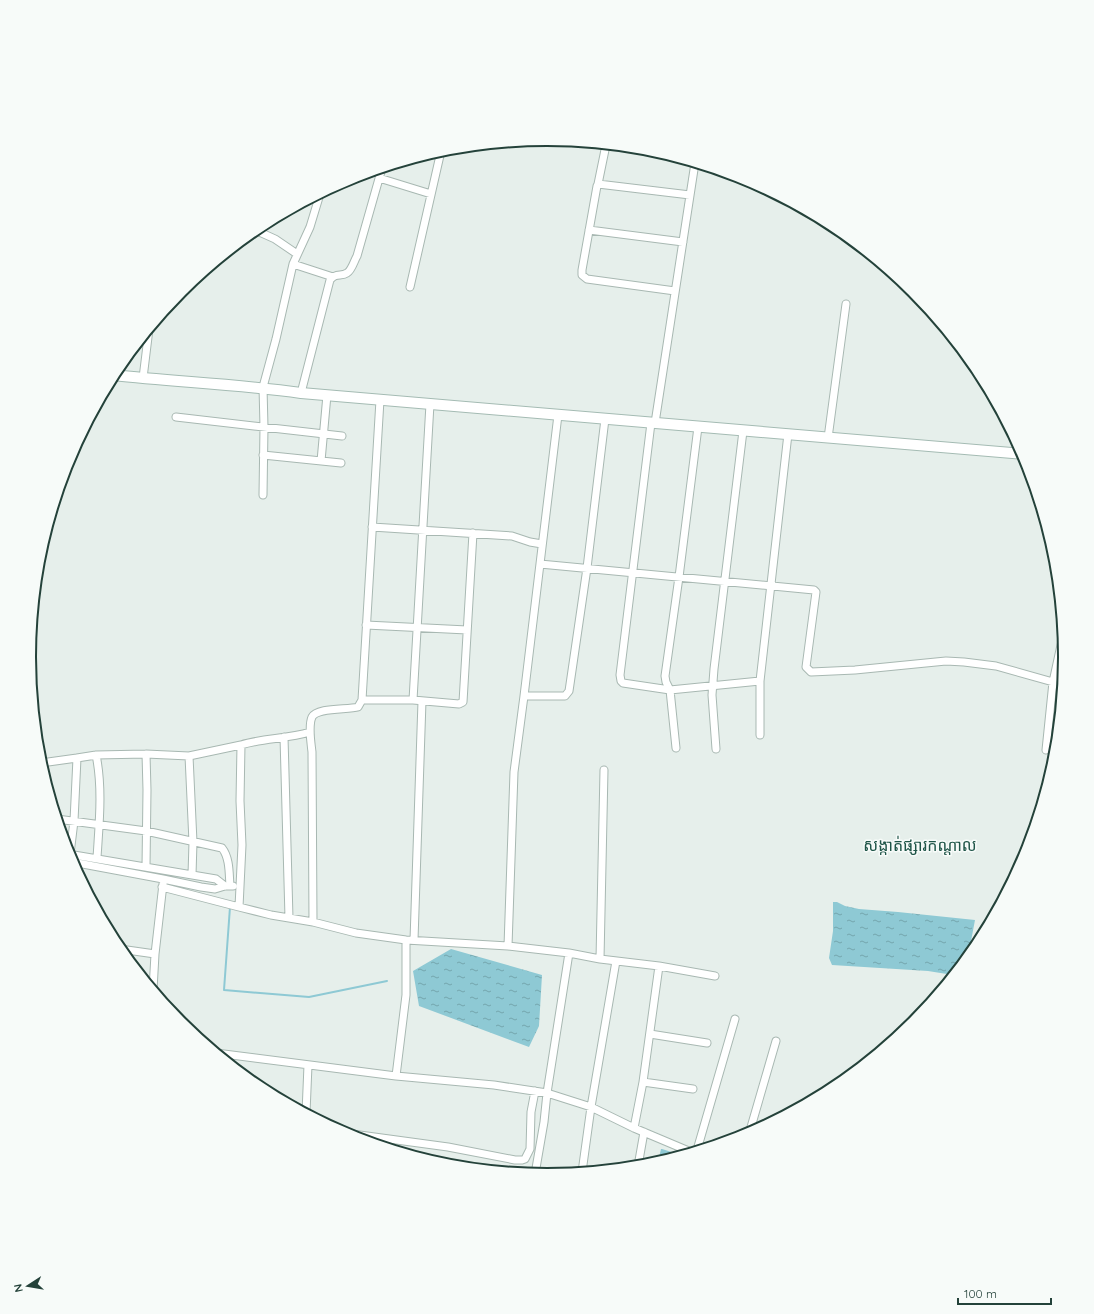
<svg xmlns="http://www.w3.org/2000/svg" width="1094" height="1314" viewBox="0 0 1094 1314" font-family="Quicksand,'Noto Sans Khmer',sans-serif">
  <defs>
    <pattern id="water-ripples" width="26" height="14" patternUnits="userSpaceOnUse"><rect width="26" height="14" fill="#8ec9d4"/><path d="M2 4q2-2 4 0t4 0M15 11q2-2 4 0t4 0" fill="none" stroke="#74a5ad"/></pattern>
  </defs>
  <rect width="100%" height="100%" fill="#e6efeb"/>
  <path fill="url(#water-ripples)" d="M833,902H837L845,906L859,909L898,912L975,920L968,957L953,975L928,971L832,965L829,958L833,931Z
    M451,949L542,975L539,1026L529,1047L419,1006L413,971Z
    M661,1149H662L681,1155L658,1162Z"/>
  <g fill="none" stroke-linecap="round" stroke-linejoin="round">
    <path stroke="#8ec9d4" stroke-width="2" d="M230,907L224,990L309,997L387,981"/>
    <g stroke="#a8b8b2" stroke-width="9">
      <path id="street" d="M606,145L598,184L597,186L582,270V275L587,279L675,291
        M379,178L431,194
        M598,184L690,195
        M255,230L275,239L297,254
        M589,230L683,242
        M293,264L333,277
        M410,287L441,151
        M143,378L149,329
        M301,393L330,280C336,272 341,277 347,273C352,270 354,261 357,256L382,168
        M558,415L524,696H565L569,691L587,568L605,419
        M176,417L342,436
        M651,423L620,675L621,681L623,683L670,690L760,681
        M655,423L695,163
        M828,438L846,304
        M263,455L341,463
        M321,461L327,395
        M263,495L264,427L263,387L276,339L293,264L310,227L320,194
        M372,527L512,536L530,542L542,544
        M540,564L814,590L816,592L806,667L811,672L855,670L946,661L964,662L996,666L1053,682
        M366,625L467,630
        M362,700H413L459,704L463,702L473,533
        M413,700L430,404
        M760,735V681L788,434
        M284,737L289,918
        M676,748L670,690L666,682L665,676L679,577L698,427
        M716,749L712,695L714,669L743,431
        M1046,750L1053,682L1063,636
        M146,754L147,790L146,867
        M96,755C103,788 99,825 97,858
        M189,756L193,842L192,875
        M77,758L96,755L146,754L189,756L241,745
        M41,763L77,758L74,821L70,854
        M57,819L146,831L222,848C230,858 229,874 230,886
        M68,854L216,879L225,886
        M72,862L163,879L201,887L215,889L225,886H233
        M162,887L239,907L242,845L240,801L241,745C263,738 287,739 310,732
        M239,907L271,915L313,922L356,933L406,940L508,946L569,953L600,959L659,966L715,976
        M313,922L312,752C311,743 308,726 312,717C317,707 348,710 358,707L362,700L380,400
        M414,940L422,701
        M508,946L514,772L524,696
        M120,949L155,954
        M600,959L604,770
        M153,990L155,954L163,884
        M650,1034L707,1043
        M216,1053L396,1076L494,1085L547,1093L591,1107L634,1128L691,1152
        M396,1076L406,995V940
        M643,1082L693,1089
        M306,1113L308,1065
        M634,1128L643,1082L659,966
        M345,1133L448,1147L515,1160H522L525,1159L530,1149L531,1112L535,1091
        M749,1134L776,1041
        M697,1150L735,1019
        M638,1166L644,1132
        M582,1172L591,1107L616,961
        M535,1174L544,1122L547,1093L569,953"/>
    </g>
    <g stroke="#a4bbb3" stroke-width="12">
      <path id="secondary" d="M113,375C176,382 239,384 301,393L1023,454"/>
    </g>
    <use href="#street" stroke="#fff" stroke-width="7"/>
    <use href="#secondary" stroke="#fff" stroke-width="10"/>
  </g>
  <g text-anchor="middle" dominant-baseline="central" stroke-width="3" stroke-linejoin="round" paint-order="stroke">
    <g font-size="16" fill="#1f5548" stroke="#f7fbf9">
      <text x="920" y="845">សង្កាត់ផ្សារកណ្ដាល</text>
    </g>
  </g>
  <path d="M0 0H1094V1314H0ZM36 657a511 511 0 1 1 1022 0a511 511 0 1 1-1022 0Z" fill="#f7fbf9" fill-rule="evenodd"/>
  <path fill="none" stroke="#24423a" stroke-width="2" d="M36 657a511 511 0 1 1 1022 0a511 511 0 1 1-1022 0Z"/>
  <g transform="translate(28 1286) rotate(258)" stroke="#f7fbf9" stroke-width="3" paint-order="stroke">
  <path d="M0-3L7 15L0 10L-7 15Z" fill="#24423a"/>
  <text y="-6" font-size="11" font-weight="bold" text-anchor="middle" fill="#24423a">N</text>
  </g>
  <path d="M958 1298v6h93v-6" fill="none" stroke="#24423a" stroke-width="2"/>
  <text x="964" y="1298" font-size="12" fill="#24423a" stroke="#f7fbf9" stroke-width="3" paint-order="stroke">100 m</text>
</svg>
